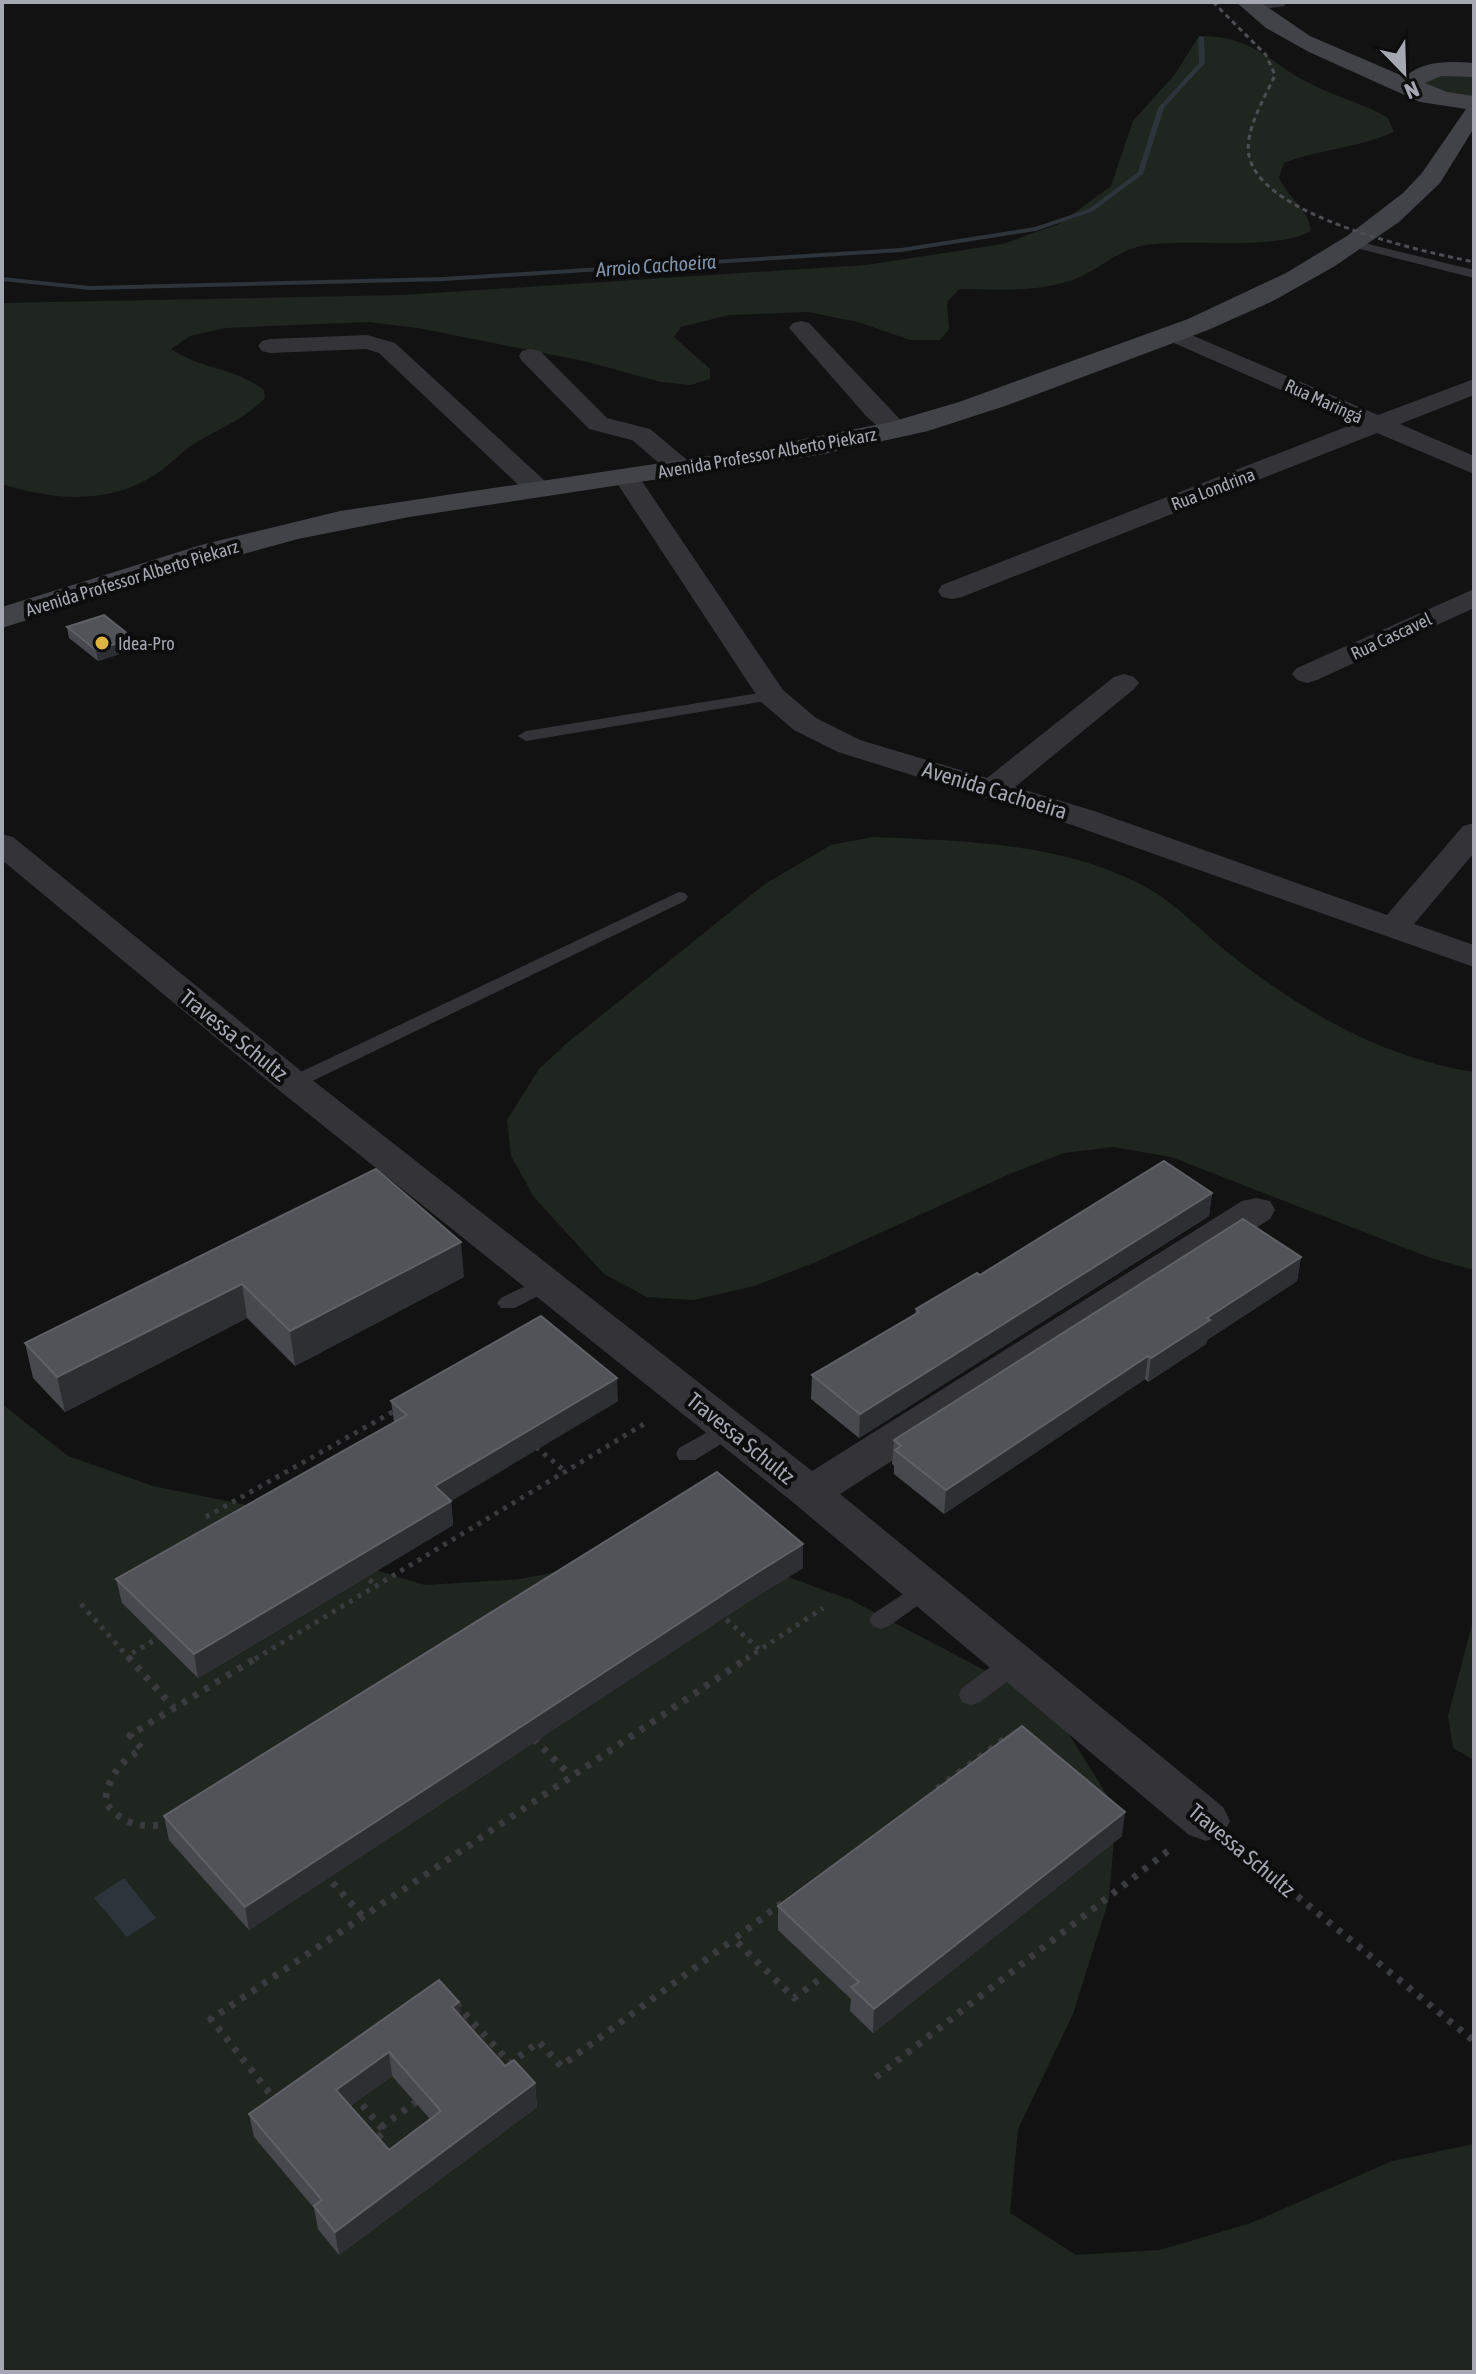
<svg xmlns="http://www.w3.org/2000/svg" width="1476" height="2374" viewBox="0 0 1476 2374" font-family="'Asap Condensed',sans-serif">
  <rect width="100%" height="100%" fill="#121213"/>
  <path fill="#1f2620" d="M1199,36C1257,36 1268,64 1315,86C1339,98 1365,104 1388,118L1394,132C1358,148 1320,149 1284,163L1279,177C1287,197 1309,209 1311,231C1276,251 1190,238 1146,245C1114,251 1101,269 1075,279C1038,293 997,289 959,289L947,302L949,329L940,340H910L858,322L808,312L729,315L681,327L674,337L710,369V379L691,385L661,382L584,361L418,328L368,322L225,328L190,336L171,349C200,369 236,368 264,390L265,398C244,420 217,429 192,445C178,455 167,468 153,476C107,505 51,500 2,484V303L402,295L866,265L1003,244L1059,224L1111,186L1133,121L1175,74Z
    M1474,74V99L1460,98L1427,87L1426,83L1434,76Z
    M873,837C962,841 1059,842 1140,884C1171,899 1199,929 1226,951C1300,1010 1379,1057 1474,1072V1270L1431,1258L1171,1157L1113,1147L1064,1153L1012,1173L816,1262L754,1286L694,1300L647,1297L604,1274L534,1197L511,1156L507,1120L539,1069L567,1043L765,884L831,845Z
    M2,1404L68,1456L153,1486L251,1506L368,1568L425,1585L520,1579L638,1556L761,1567L851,1600L1011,1684L1067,1731L1105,1792L1115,1826L1109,1899L1073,2014L1018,2129L1010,2213L1076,2255L1160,2250L1251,2223L1392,2161L1474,2144V2372H2Z
    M1474,1617V1760L1453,1748L1448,1716Z"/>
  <path fill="#2d343b" d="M124,1878L156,1918L127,1937L94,1898Z"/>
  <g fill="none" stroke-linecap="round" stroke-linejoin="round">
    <path fill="#2d343b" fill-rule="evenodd" d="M1201,36L1204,38L1205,63L1164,108L1143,174L1093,211L1036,231L901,252L444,281L90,290L2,281V277L90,286L444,277L901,248L1035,227L1089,209L1138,172L1158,108L1199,63L1198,38Z"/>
    <path stroke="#3a3b3f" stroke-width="5" stroke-dasharray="4 6" stroke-linecap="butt" d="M536,1447L566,1472
      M206,1517L396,1410
      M362,1573L376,1586
      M81,1604L127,1656
      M719,1613L760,1650
      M130,1659L127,1656L162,1636
      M255,1659L644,1424
      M746,1659L823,1608"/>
    <path stroke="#3a3b3f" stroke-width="7" stroke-dasharray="5 8" stroke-linecap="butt" d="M128,1657L174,1708
      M534,1739L570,1775
      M937,1789L1010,1735L1015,1739
      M171,1824C141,1828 124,1826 105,1802C109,1775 119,1763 142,1749L130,1735L258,1657
      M1237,1847L1474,2041
      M324,1873L363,1917
      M782,1903L734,1939L794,1998L824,1976
      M456,2004L510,2063L539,2042L561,2066L734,1939
      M876,2077L1173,1847
      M354,2095L385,2132L374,2140
      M278,2098L275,2100L211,2019L749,1657
      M381,2127L416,2102"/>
    <path fill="#343438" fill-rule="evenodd" d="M1352,240L1474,270V278L1348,246L1346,244Z
      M772,691L780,696L778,699L526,741L518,736L526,731Z
      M679,892L685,893L688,897L685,901L300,1087H286L283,1083L286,1079Z
      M546,1276L553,1278L556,1283L553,1288L515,1308H501L497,1303L501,1298Z
      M729,1420L737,1422L740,1428L737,1434L695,1460H679L676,1454L679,1448Z
      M926,1579L934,1582L938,1588L934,1594L889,1626L881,1629L873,1626L869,1620L873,1614Z
      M1015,1653L1024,1655L1027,1662L1024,1669L980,1702L971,1705L962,1702L959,1695L962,1688L1006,1655Z"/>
    <path fill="#343438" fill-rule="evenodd" d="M1245,2H1287L1284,6L1251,11L1242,6Z
      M801,321L809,323L910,430L906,435H888L867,417L789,328L793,323Z
      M1175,328L1378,415L1474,379V395L1400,424L1474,456V474L1377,433L962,597L952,599L942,597L938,591L942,585L1356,423L1167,340L1163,335L1167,330Z
      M367,335L395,343L546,482L550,488L546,494H528L379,353L366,349L270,353L262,351L258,346L262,341L270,339Z
      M531,349L540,351L607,418L650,429L692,464L696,470L692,476H674L632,440L589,429L522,361L519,356L522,351Z
      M626,469L635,471L783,690L816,718L860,740L987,778L1114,677L1124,674L1134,677L1139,683L1134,689L1015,787L1094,811L1387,915L1463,826L1474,823V853L1414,924L1474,945V967L1072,825L838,752L794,730L761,702L613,477L617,471Z
      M1474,589V608L1317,680L1307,683L1297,680L1292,674L1297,668Z
      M2,834L13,837L306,1075L812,1471L1242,1201L1256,1198L1270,1201L1275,1210L1270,1219L840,1494L1223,1807L1230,1821L1223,1835L1206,1841L1189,1835L795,1504L280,1091L2,860Z"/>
    <path fill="#424348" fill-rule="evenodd" d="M1236,2H1260L1310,36L1405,77C1423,60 1450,61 1474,63V77L1441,76L1425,83L1447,92L1474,96V128L1440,183L1399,222L1335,266L1273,301L1208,330L1005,406L928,431L824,454L409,517L298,539L181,571L2,628V607L201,545L340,511L755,449L891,422L959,402L1188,319L1286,273L1347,236L1403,193L1422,173L1466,109L1420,102L1309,52L1266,28Z"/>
    <path stroke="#4d4e53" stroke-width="3" stroke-dasharray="5 4" stroke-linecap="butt" d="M1213,2L1266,55L1275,75C1265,98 1244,130 1249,156C1262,217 1421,251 1474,262"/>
  </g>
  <path fill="#48494e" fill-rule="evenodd" d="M67,627L133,638L135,649L98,661L69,638Z
    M376,1169L464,1277L295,1366L247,1318L65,1412L33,1378L25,1343Z
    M1212,1193L1209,1216L859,1438L811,1399L812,1375L915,1314L916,1309L980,1275Z
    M1301,1257L1297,1281L1207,1340L1206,1344L1148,1382L1145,1379L944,1514L894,1474V1466L892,1464L894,1440Z
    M391,1401H618L451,1501L453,1525L198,1678L122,1603L116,1579L394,1422Z
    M803,1544V1568L746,1603L249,1930L169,1840L164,1816Z
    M1122,1836L873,2033L850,2011L851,1999L778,1930V1906Z
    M461,2017L505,2066L535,2083L537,2107L339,2255L318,2229L314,2208L254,2137L249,2114ZM392,2076L430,2119L389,2150L350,2106Z"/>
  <path fill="#2e2f32" d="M133,638L135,649L98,661L96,650Z
    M1212,1193L1209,1216L859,1438L860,1414Z
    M461,1242L464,1277L295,1366L290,1331Z
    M1301,1257L1297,1281L1207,1340L1206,1344L1148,1382L1151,1358L1207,1318Z
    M242,1284L247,1318L65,1412L57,1377Z
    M1148,1356L1145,1379L944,1514L946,1490Z
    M617,1378L618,1401L451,1501L453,1525L198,1678L194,1654L435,1486Z
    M803,1544V1568L746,1603L249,1930L245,1907L747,1579Z
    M1125,1812L1122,1836L873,2033L874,2009Z
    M459,2002L462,2026L452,2007Z
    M389,2052L392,2076L340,2114L336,2090Z
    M535,2083L537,2107L339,2255L335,2232Z"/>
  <path fill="#525359" stroke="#5f6167" stroke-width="2" fill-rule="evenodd" d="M104,615L133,638L96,650L67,627Z
    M1164,1161L1212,1193L860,1414L812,1375L919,1312L916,1309L977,1273L980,1275Z
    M376,1169L461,1242L290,1331L242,1284L57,1377L25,1343Z
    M1243,1219L1301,1257L1207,1318L1210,1320L1151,1358L1148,1356L946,1490L895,1450L901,1446L894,1440Z
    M541,1316L617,1378L435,1486L451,1501L194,1654L116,1579L407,1415L391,1401Z
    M717,1472L803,1544L747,1579L245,1907L164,1816Z
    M1022,1726L1125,1812L874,2009L851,1987L859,1982L778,1906Z
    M439,1980L459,2002L452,2007L505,2066L514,2060L535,2083L335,2232L314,2206L322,2200L249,2114ZM389,2052L441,2111L389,2150L336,2090Z"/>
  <circle fill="#deb540" stroke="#0d0d0e" stroke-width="3" cx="102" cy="643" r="8"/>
  <g text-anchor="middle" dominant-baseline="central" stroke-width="8" stroke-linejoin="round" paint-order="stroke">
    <g font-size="18" fill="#a5a8b3" stroke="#0d0d0e">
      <text transform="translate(1324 401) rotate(24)">Rua Maringá</text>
      <text transform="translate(767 453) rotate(-10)">Avenida Professor Alberto Piekarz</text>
      <text transform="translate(1213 489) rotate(-21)">Rua Londrina</text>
      <text transform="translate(132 578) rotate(-17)">Avenida Professor Alberto Piekarz</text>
      <text transform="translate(1391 636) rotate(-25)">Rua Cascavel</text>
    </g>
    <g font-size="18" fill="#a5a8b3" stroke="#0d0d0e" text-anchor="start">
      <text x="118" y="643">Idea-Pro</text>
    </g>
    <g font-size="20" font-style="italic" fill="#7f93ab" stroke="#0d0d0e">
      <text transform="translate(656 265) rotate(-4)">Arroio Cachoeira</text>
    </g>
    <g font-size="22" fill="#a5a8b3" stroke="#0d0d0e">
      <text transform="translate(995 790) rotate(17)">Avenida Cachoeira</text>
      <text transform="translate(234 1035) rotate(39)">Travessa Schultz</text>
      <text transform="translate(741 1438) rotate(39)">Travessa Schultz</text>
      <text transform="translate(1242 1850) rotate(40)">Travessa Schultz</text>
    </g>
  </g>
  <rect width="1476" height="2374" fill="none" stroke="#a5a8b3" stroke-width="8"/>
  <g transform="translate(1404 72) rotate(157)" stroke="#0d0d0e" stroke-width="6" paint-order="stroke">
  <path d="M0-6L14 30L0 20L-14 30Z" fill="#a5a8b3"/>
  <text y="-12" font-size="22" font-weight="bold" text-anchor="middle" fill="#a5a8b3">N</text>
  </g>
</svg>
